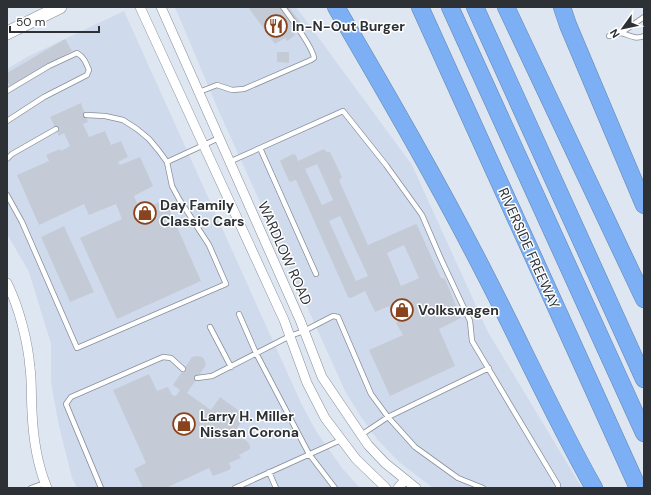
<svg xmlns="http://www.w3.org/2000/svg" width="651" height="495" viewBox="0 0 651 495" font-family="'DM Sans',sans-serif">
  <rect width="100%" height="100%" fill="#dee6f1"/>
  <path fill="#cfdbec" d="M175,7H296L412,165L488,332L582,488H433L399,462L377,439L361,417L345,391L217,107Z
    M124,11L301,403L316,431L342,468L360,488H77L72,478L59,426L51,383V344L29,272L7,234V69L27,57Z"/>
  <path fill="#c4cbd6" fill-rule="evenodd" d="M248,7H289L301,23L292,30L295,35L287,41L285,38L275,44Z
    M65,39L72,51L10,86L7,80V73Z
    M277,52H289V63L277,62Z
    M81,103L88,122L83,124L89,137L105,131L111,145L121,141L128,157L118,162L120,165L140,157L153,186L134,196L140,210L165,200L201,281L117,319L80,238L122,219L116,204L89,215L84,204L39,225L17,175L49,161L46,155L60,149L61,151L70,146L64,133L59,136L50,117Z
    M324,149L327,152H330L342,177L339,180L368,245L416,224L417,225L441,278L445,279L461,318L439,329L455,366L390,396L369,350L403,335L396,323L399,320L397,317H394L389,306L375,312L365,291L351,298L348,297L296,180L290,182L289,181L280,161L281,160L293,154L296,155L298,161ZM317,164L333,200L322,205L305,169ZM340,216L368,276L356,281L329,221ZM404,245L419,278L401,286L387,253Z
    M64,226L94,292L70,302L41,237Z
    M197,356L202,357L204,359L206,365L187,393L211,410L220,397L246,416L234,432L248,442L250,446V449L239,455L241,458L229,463L231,468L229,470L213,476L209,468L166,488H143L134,469L146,463L113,390L149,374L157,391L168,387L172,395L176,396L180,390L173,385L192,357Z"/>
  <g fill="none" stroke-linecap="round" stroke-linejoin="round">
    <g stroke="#888f99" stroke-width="6">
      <path id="lane" d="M621,33C630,35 635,40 644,36
        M609,36L621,33L644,17
        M7,91L49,66L77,53C84,57 86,63 89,70L87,75L44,97L7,121
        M199,92L217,85L232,90L244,89L311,60L314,58C313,47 290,17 283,7
        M260,148L316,274
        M7,159L12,154L56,129
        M167,162L219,138
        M229,162L343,111L386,165L422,215L441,259L470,321L472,341L558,485V488
        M7,195L22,222L77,348L226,284L209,245L179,199L172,186L167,162L159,151L149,139L137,129L123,120L105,116L86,115
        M239,314L256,353L309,454L335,488
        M210,327L231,367
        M197,378L212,376L290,336L304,331L333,316L338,317L371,394L388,417L415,447L458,478L483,488
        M361,435L388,417L489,368
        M269,472L276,488
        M31,488L45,483
        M101,488L66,404L71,397L163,357L171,358L183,369
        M235,488L341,440"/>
    </g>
    <g stroke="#888f99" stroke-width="10">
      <path id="street" d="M140,7L284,320L307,383L325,418L356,459L386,488
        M161,7L300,320L322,377L368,445L385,463L416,488
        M7,283C19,307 28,342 30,368C32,382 31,397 32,411C33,437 37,464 47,488
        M398,488L405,480"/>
    </g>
    <g stroke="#888f99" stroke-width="14">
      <path id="secondary" d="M7,33L60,7"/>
    </g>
    <g stroke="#6083b1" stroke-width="18">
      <path id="highway" d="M336,7C388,96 439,184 486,276C522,346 555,419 594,488
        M420,7L638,488
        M450,7L644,433
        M475,7L644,379
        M506,7L644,299
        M562,7L568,25L644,205"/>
    </g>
    <use href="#lane" stroke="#fff" stroke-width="4.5"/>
    <use href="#street" stroke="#fff" stroke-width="9"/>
    <use href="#secondary" stroke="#fff" stroke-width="13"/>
    <use href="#highway" stroke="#7caff4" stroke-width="17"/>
  </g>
  <defs>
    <g id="restaurant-ring" transform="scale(1.15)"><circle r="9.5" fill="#fff" stroke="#89431d" stroke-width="1.5"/><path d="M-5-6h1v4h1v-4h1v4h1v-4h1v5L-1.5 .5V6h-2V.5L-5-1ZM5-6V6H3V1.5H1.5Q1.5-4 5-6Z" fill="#89431d"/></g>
    <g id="shop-ring" transform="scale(1.15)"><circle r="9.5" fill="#fff" stroke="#89431d" stroke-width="1.5"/><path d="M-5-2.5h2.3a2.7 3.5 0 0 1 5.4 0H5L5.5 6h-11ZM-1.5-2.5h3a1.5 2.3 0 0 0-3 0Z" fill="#89431d"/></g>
  </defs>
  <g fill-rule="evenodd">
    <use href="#restaurant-ring" x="276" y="26"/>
    <use href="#shop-ring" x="145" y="213"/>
    <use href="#shop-ring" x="402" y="310"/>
    <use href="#shop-ring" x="184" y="424"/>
  </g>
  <g text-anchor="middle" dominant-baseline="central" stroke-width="3" stroke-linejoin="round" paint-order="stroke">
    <g font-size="14" font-weight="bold" fill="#2d3034" stroke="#fff" text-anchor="start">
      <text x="292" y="26">In-N-Out Burger</text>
      <text x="160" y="205">Day Family<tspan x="160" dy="16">Classic Cars</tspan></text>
      <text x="418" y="310">Volkswagen</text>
      <text x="200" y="416">Larry H. Miller<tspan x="200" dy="16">Nissan Corona</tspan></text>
    </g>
    <g font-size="14" fill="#2d3034" stroke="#fff">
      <text transform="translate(529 248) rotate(66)">RIVERSIDE FREEWAY</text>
      <text transform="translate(285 253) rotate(66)">WARDLOW ROAD</text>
    </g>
  </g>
  <rect width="651" height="495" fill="none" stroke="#2d3034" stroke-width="16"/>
  <g transform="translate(623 28) rotate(237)" stroke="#ffffff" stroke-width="3" paint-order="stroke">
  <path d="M0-3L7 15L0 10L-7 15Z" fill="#2d3034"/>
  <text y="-6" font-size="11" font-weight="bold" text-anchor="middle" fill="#2d3034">N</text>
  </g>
  <path d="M10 26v6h89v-6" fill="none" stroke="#2d3034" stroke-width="2"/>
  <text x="16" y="26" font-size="12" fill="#2d3034" stroke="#ffffff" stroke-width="3" paint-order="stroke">50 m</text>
</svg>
